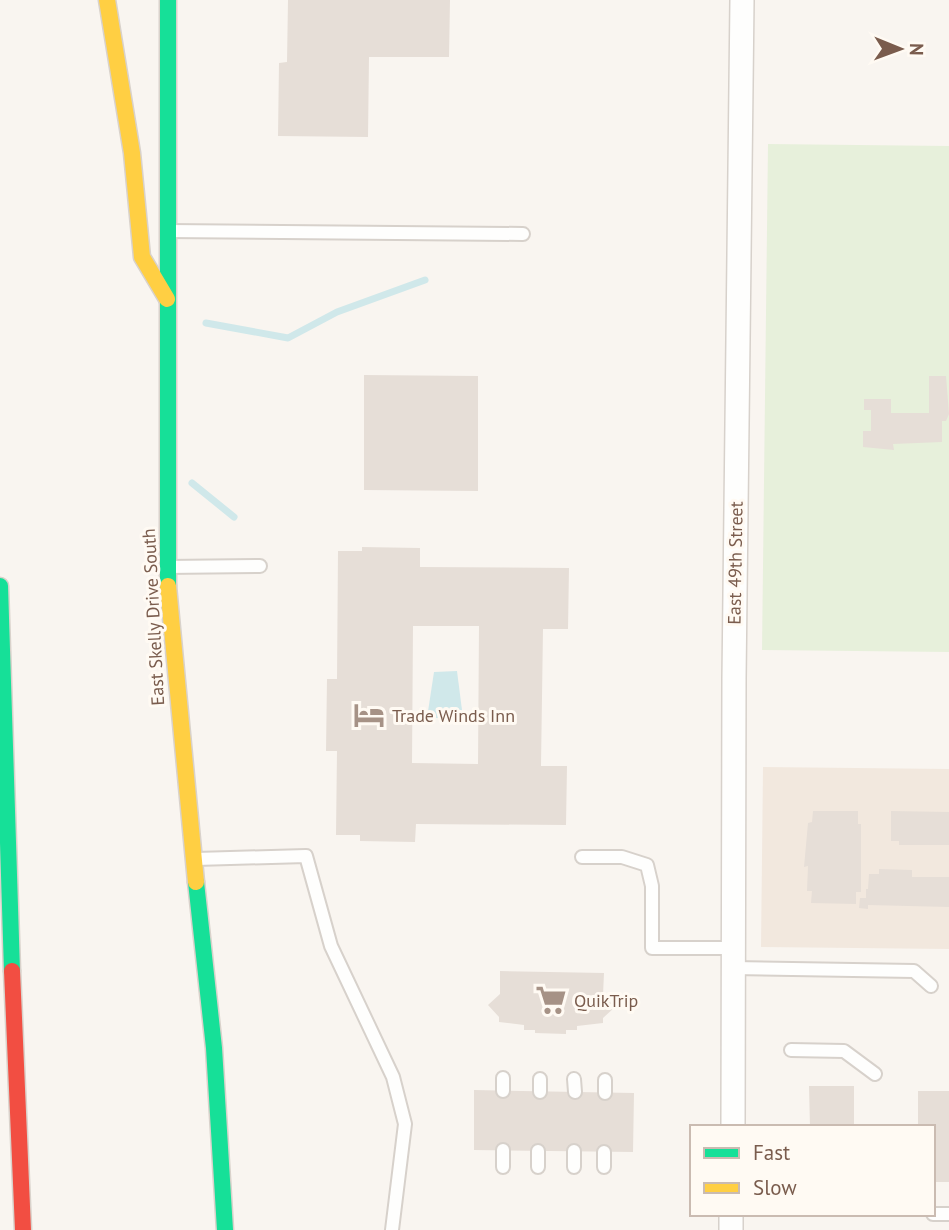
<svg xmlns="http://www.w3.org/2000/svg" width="949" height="1230" viewBox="0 0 949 1230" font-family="'PT Sans',sans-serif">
  <rect width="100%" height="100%" fill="#f9f5f0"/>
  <path fill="#f2e8de" d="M763,767L949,769V949L761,947Z"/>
  <path fill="#e7f0db" d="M768,144L949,146V652L762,650Z"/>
  <path fill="#d0e8ea" d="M457,671L463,718H427L434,672Z"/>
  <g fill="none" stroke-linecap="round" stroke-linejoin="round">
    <path stroke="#d0e8ea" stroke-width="7" d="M206,323L288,338L337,312L425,280
      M192,483L234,517"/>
  </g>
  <path fill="#e6ded7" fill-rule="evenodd" d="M288,0H450L449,57H369L368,137L278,136L279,63L287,62Z
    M364,375L478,376V491L364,490Z
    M929,376H946L949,414L946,421H942V442L893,444L894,450L863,447V431H871V410H864V399H891V413H929Z
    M362,547L420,548V567L569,568L568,629H543L541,766H567L566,825L416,824L415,842L360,841V835H336L337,751H326L327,679H337L338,551H362ZM413,626H479L478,764L412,763Z
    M813,811H858V824H861V892H856V904L811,903L812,891H807L808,866L804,867L808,823L812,822Z
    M891,811L949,812V845H899V841H891Z
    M879,869L912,870V877H949V907L868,905V909L859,908L860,898H866V889H868L869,874H879Z
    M500,971L604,973L603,995L615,1007L603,1018V1023L577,1026V1030H566V1034L535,1033V1030H524V1025L499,1022V1017L488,1005L500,994Z
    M809,1086H854V1127H810Z
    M474,1090L634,1093L633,1152L474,1150Z
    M918,1091H949V1182H933V1127H918Z"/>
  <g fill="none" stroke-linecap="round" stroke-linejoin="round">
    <g stroke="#d7d1cb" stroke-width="16">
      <path id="lane" d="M168,231L523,234
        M166,567L260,566
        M582,857H622L647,865L652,886V948H733
        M196,859L306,856L331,946L393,1077L405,1124L392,1230
        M733,968L914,971L931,986
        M791,1050L844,1051L875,1074
        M574,1079L575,1092
        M503,1091V1078
        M540,1092V1079
        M605,1093V1080
        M503,1150V1167
        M538,1167V1151
        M574,1167V1151
        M604,1167V1152
        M933,1214H949"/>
    </g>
    <g stroke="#d7d1cb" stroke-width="26">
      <path id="street" d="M733,1127L734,679L742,0
        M731,1230V1214"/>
    </g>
    <g stroke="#d9d2cb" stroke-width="19">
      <path id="fast" d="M0,586L12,971
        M168,586V0
        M196,882L214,1048L225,1230"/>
    </g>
    <g stroke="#d9d2cb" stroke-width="19">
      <path id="slow" d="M107,0L132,153L142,257L167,299
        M168,586L196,882"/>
    </g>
    <g stroke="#d9d2cb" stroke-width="19">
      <path id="jam" d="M12,971L23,1230"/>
    </g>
    <use href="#lane" stroke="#fefefd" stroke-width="12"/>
    <use href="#street" stroke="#fefefd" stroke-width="23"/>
    <use href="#fast" stroke="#16e098" stroke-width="16"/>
    <use href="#slow" stroke="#ffcf43" stroke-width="16"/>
    <use href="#jam" stroke="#f24e42" stroke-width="16"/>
  </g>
  <defs>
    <g id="hotel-bare" transform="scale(2.415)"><path d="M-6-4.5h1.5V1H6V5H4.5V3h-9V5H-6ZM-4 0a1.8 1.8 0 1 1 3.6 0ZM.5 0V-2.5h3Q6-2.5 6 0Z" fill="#a69286" stroke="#fffaf3" stroke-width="2.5" paint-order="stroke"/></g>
    <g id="supermarket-bare" transform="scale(2.415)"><path d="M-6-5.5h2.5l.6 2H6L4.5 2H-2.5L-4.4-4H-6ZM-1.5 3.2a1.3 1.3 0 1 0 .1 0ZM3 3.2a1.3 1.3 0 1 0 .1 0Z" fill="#a69286" stroke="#fffaf3" stroke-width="2.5" paint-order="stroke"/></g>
  </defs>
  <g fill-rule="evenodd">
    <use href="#hotel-bare" x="369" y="715"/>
    <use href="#supermarket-bare" x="551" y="1000"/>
  </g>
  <g text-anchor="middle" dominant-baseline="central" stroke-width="6" stroke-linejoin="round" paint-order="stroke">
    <g font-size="18" fill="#7a5c4d" stroke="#fffaf3">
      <text transform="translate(735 563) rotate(-89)">East 49th Street</text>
      <text transform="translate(153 617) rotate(-93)">East Skelly Drive South</text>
    </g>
    <g font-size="18" fill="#7a5c4d" stroke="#fffaf3" text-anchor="start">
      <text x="392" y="715">Trade Winds Inn</text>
      <text x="574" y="1000">QuikTrip</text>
    </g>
  </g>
  <rect x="690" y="1125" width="245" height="91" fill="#fffaf3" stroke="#cabbb1" stroke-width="2"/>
  <rect x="704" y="1148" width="35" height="10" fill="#16e098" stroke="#cabbb1" stroke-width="2"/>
  <text x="753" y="1160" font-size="21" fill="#7a5c4d">Fast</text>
  <rect x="704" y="1183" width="35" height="10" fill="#ffcf43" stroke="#cabbb1" stroke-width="2"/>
  <text x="753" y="1195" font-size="21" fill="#7a5c4d">Slow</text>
  <g transform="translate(900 49) rotate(91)" stroke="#fffaf3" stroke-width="5" paint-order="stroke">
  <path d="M0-5L12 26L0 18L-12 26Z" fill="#7a5c4d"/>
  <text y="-10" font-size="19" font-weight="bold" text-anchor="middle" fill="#7a5c4d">N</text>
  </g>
</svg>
